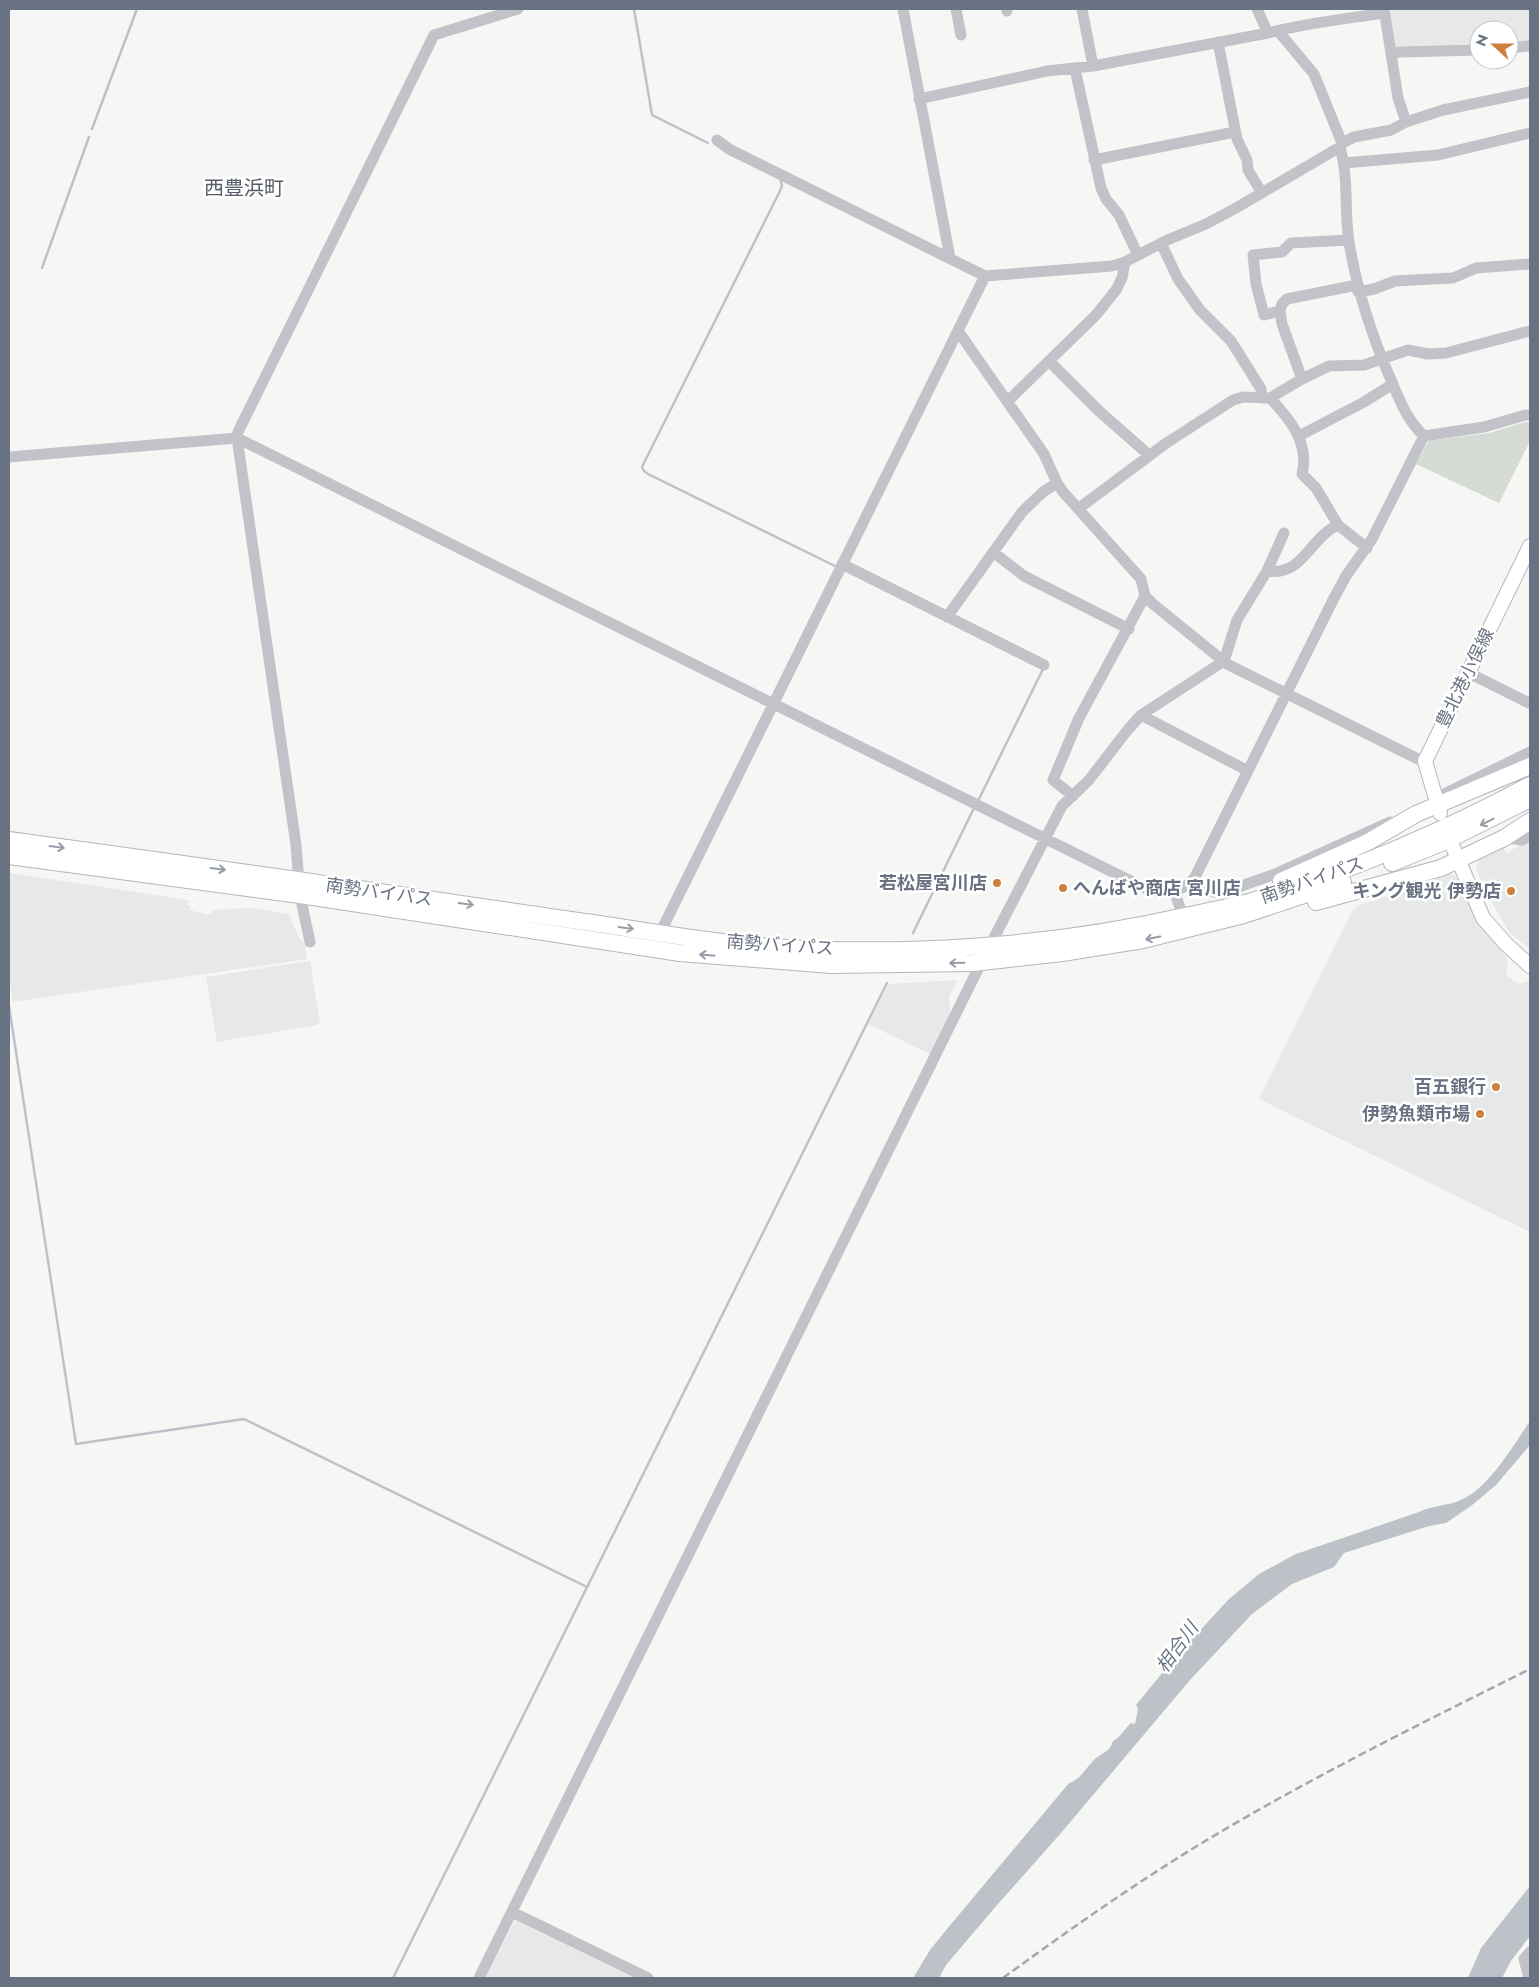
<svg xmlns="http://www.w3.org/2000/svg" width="1539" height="1987" viewBox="0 0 1539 1987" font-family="Jost,'Noto Sans JP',sans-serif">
  <rect width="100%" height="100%" fill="#f6f7f4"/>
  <path fill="#e7e8e8" d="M1386,9H1530V42L1509,45V30H1479V46L1393,48Z
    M1530,839V949L1509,932L1486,892L1476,869L1478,861L1504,848L1507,853Z
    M9,873L189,900L187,905L190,906L189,910L211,915L213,910L251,908L289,914L298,936L307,947L305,949L307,959L13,1002L9,977Z
    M1452,874L1458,879L1473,911L1506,957L1508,965L1506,975L1518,984L1530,981V1232L1259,1099L1352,911L1357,906Z
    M310,961L320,1023L317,1025L217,1042L206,977Z
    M957,980L949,997L950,1012L951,1013L930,1054L868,1024L889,984Z
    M515,1920L634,1978H485Z"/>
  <path fill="#d5dbd4" d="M1525,422H1530V441L1499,503L1416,464L1429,441L1489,433Z"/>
  <path fill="#bcc2c8" d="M1530,1421V1445L1496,1485L1471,1506L1446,1523L1429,1526L1344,1553L1334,1567L1292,1584L1252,1614L1190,1680L1061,1833L997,1905L946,1965L939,1978H913L930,1950L947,1929L1069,1783C1080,1780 1085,1769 1093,1761C1100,1753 1110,1753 1113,1741C1122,1736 1124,1729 1131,1723L1135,1724L1138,1709L1136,1705L1172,1661L1228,1600L1259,1574L1296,1554L1419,1512C1433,1505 1450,1506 1463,1499C1490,1486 1513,1446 1530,1421Z
    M1530,1886V1936L1511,1961L1502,1978H1468L1481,1948Z"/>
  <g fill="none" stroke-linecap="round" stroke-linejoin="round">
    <path stroke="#bcc2c8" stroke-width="2.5" d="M634,9L652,115L708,143
      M92,129L137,9
      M781,181L782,186L779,193L642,467L644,471L648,474L837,567
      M42,268L89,137
      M978,801L1043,669L1041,668
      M913,933L974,808
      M9,1006L76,1444L244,1419L587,1587
      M393,1978L887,983"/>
    <g stroke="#b5b7bc" stroke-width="16">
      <path id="major" d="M1440,813L1425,761L1530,546
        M1452,845L1483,918L1506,944L1530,966"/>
    </g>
    <g stroke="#b4b6ba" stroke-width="18">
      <path id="highway" d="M9,840C148,859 288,878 427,899C489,908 551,917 613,926C662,934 711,942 760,946C897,957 1046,947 1180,917C1203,912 1226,908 1249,902C1347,873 1440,833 1530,785
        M9,856L300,895L680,953L831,965L973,963L1062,953L1143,940L1244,915L1343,882
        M1392,863L1446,841L1530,799
        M1281,881L1368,842L1416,814L1530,766
        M1316,902L1441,868L1504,838L1530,821"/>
    </g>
    <path stroke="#c1c3c8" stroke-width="11" d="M903,9L950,258
      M956,9L961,35
      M1007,9V11
      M1082,9L1093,66
      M1257,9L1268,33C1306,23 1345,19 1384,13
      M1384,9L1398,98L1406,122
      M1278,31L1314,74L1342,143L1340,147C1349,178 1344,210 1349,242C1357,291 1371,334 1391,380C1400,401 1407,420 1424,436
      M1218,42L1237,139L1247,160L1248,170L1262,193
      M1509,48L1530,46
      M1391,54L1400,52L1479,50
      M1075,69L1101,188L1106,199L1119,215L1138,255
      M919,99L1047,71L1093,66L1268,33
      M717,140L729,149L985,276L1112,266L1125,262L1165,241L1206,224L1236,208L1340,147
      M1342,143L1354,137L1391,130L1406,122L1443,110L1530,92
      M1094,160L1235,132
      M1344,163L1438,155L1530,133
      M1349,240L1291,243L1282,252L1253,255L1256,284L1264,315L1280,311L1282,304L1287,299L1357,285
      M1161,243L1178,279L1200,310L1231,341L1261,389L1262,398
      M1358,292L1374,289L1395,281L1453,278L1476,268L1530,264
      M1280,311L1282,324L1302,379
      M958,331L1044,454L1057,483L1064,493L1141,579L1145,596L1153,604L1227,664L1418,759L1425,761
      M1049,361L1099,411L1149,455
      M1270,398C1290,419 1310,444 1302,474L1316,488L1338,525L1367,548
      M1008,401L1096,315L1116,290L1122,278L1125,262
      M1299,436L1364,402L1393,384
      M1424,436L1484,427L1525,415H1530
      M9,457L237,438L1149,890C1165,895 1184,892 1195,877L1334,598L1346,576L1372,539L1424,436
      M1078,509L1165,444L1233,400L1243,397L1270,398L1302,379L1329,366L1364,365L1408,350L1428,354L1446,353L1530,331
      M993,552L1024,576L1129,629
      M842,564L1044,665
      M1267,571C1303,577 1310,537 1338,525
      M947,617L1022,512L1043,492L1057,483
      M1467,672L1529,703
      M1141,715L1248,771
      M1073,796L1053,780L1079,718L1145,596
      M1436,798L1530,752
      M1504,838L1522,840L1530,835
      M1190,885L1201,890L1215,892L1227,891L1275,874L1390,822
      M1174,891L1183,916
      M663,927L985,276
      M310,942L300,895L296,845L237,438L238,432L434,35L518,9
      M512,1912L648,1978
      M479,1978L982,961L1062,806L1089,780L1126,732L1141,715L1224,661L1237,620L1267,571L1284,533
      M1529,1978L1524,1959L1530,1952"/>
    <use href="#major" stroke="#fff" stroke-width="14"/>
    <use href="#highway" stroke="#fff" stroke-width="16"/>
    <path stroke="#a3a6ad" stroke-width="2.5" stroke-dasharray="8 4" stroke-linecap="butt" d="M1003,1978C1066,1932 1130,1887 1197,1846C1304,1781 1418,1725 1530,1669"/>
  </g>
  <defs><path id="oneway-shaft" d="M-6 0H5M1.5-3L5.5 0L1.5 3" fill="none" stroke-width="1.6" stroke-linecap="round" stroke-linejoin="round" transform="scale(1.25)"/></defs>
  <g stroke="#969ca8">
    <use href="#oneway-shaft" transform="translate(1487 822) rotate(154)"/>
    <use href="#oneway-shaft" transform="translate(57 847) rotate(8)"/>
    <use href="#oneway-shaft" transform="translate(218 869) rotate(7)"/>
    <use href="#oneway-shaft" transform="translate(466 904) rotate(8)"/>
    <use href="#oneway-shaft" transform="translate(626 928) rotate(8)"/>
    <use href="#oneway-shaft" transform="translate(1153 938) rotate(168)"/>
    <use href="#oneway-shaft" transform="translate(707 955) rotate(-175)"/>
    <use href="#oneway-shaft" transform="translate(957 963) rotate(179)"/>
  </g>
  <g fill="#ce7f3d" stroke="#fff" stroke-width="2">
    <circle cx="997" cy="883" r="5"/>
    <circle cx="1063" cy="888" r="5"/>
    <circle cx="1511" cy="891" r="5"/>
    <circle cx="1496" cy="1087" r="5"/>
    <circle cx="1480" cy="1114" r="5"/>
  </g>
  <g text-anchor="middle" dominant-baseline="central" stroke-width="5" stroke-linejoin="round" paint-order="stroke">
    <g font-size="18" fill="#697282" stroke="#fff">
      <text transform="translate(1465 678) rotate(-64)">豊北港小俣線</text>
      <text transform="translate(1312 880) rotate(-19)">南勢バイパス</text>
      <text transform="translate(379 892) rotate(8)">南勢バイパス</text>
      <text transform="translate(780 945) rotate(4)">南勢バイパス</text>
    </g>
    <g font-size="18" font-weight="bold" fill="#697282" stroke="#fff" text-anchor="end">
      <text x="987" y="883">若松屋宮川店</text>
      <text x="1073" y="888" text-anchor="start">へんばや商店 宮川店</text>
      <text x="1501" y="891">キング観光 伊勢店</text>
      <text x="1486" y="1087">百五銀行</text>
      <text x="1470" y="1114">伊勢魚類市場</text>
    </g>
    <g font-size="19" font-style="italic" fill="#6a7885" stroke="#fff">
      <text transform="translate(1177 1647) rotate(-54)">相合川</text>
    </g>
    <g font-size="20" fill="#565c68" stroke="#fff">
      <text x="244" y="188">西豊浜町</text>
    </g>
  </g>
  <rect width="1539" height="1987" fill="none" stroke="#697282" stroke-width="20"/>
  <g transform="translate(1494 45) rotate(291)"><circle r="24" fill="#ffffff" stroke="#c3c7cd"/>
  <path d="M0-4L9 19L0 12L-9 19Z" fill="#ce7f3d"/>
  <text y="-8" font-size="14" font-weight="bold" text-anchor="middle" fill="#697282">N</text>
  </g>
</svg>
